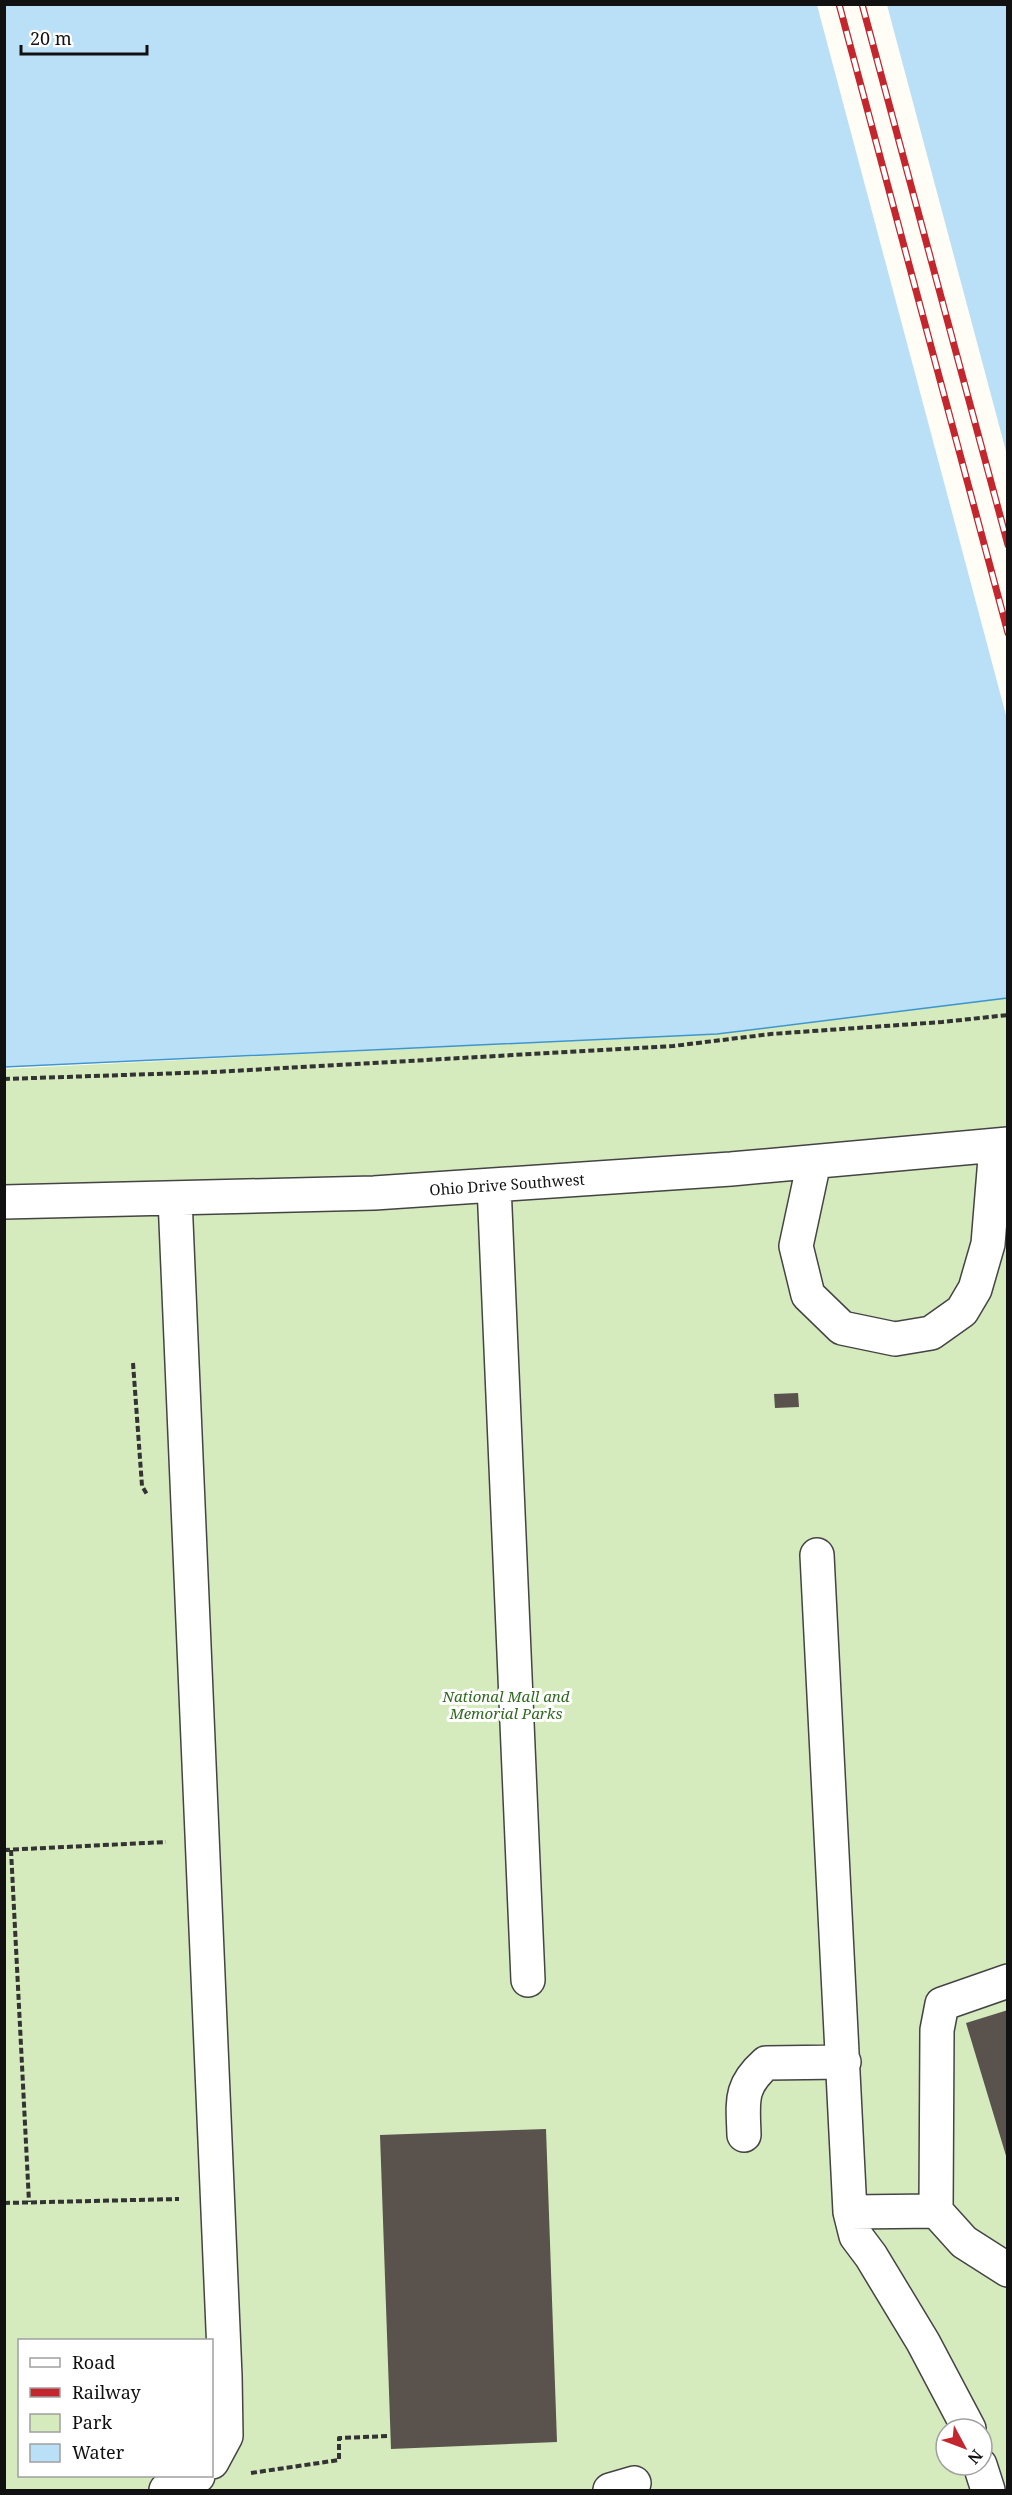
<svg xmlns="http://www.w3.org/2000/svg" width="1012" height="2495" viewBox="0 0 1012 2495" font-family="'Noto Serif',serif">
  <rect width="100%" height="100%" fill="#fffdf5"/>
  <path fill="#d5ebbd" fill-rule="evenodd" d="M1007,997V2490H5L4,1069L443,1047ZM20,2340H212V2476H20ZM946,2429H982V2465H946Z"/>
  <path fill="#b9e0f7" stroke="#3f96cf" stroke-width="1.5" d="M4,5H1007V998L717,1034L5,1067Z"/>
  <path fill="#fffdf5" d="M817,5H887L1007,455V719Z"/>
  <path fill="#5a524d" d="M798,1393L799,1407L775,1408L774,1394Z
    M1008,2010V2159H1007L966,2023Z
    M546,2129L557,2442L391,2449L380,2135Z"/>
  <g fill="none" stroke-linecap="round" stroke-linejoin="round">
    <g stroke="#444" stroke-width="36">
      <path id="minor" d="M814,1162L796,1246L808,1295L842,1328L895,1339L931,1333L962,1311L975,1289L988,1244L996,1146
        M494,1185L528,1980
        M175,1198L225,2376L226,2436L212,2462
        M4,1202L374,1193L731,1169L1008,1144
        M817,1555L850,2212L856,2236L871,2256L923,2342L969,2429
        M744,2135C743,2101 739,2087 766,2063L844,2062
        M936,2211L937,2030L942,2004L1008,1981
        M850,2212L936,2211L964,2242L1008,2270
        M980,2465L988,2490
        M166,2490L198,2476
        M610,2490L634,2483"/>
    </g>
    <path stroke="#333" stroke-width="4" stroke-dasharray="6 3" stroke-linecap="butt" d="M4,1079L214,1072L673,1046L771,1034L942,1022L1008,1015
      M133,1363L142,1486L148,1496
      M4,1850L166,1842
      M11,1850L29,2202
      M4,2203L179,2199
      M251,2473L339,2460V2438L390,2436"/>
    <use href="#minor" stroke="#fff" stroke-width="33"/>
    <g stroke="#c4262e" stroke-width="7">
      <path id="rail" d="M839,4L1008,633
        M862,4L1008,545"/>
    </g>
    <use href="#rail" stroke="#fff" stroke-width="4.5" stroke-dasharray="14" stroke-linecap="butt"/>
  </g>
  <g text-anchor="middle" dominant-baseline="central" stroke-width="6" stroke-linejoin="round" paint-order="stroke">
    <g font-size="15" fill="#111" stroke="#fff">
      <text transform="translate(507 1184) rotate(-4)">Ohio Drive Southwest</text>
    </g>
    <g font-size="15" font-style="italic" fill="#2f6b1f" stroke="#fff">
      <text x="506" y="1696">National Mall and<tspan x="506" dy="17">Memorial Parks</tspan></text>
    </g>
  </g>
  <rect width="1012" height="2495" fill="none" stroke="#111111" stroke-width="12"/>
  <rect x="18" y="2339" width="195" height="138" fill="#ffffff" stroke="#a0a0a0" stroke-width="1.5"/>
  <rect x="30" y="2358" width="30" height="9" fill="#ffffff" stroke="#a0a0a0" stroke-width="1.5"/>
  <text x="72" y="2369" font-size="18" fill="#111111">Road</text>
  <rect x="30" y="2388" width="30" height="9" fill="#c4262e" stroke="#a0a0a0" stroke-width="1.5"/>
  <text x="72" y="2399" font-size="18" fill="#111111">Railway</text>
  <rect x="30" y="2414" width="30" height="18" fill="#d5ebbd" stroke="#a0a0a0" stroke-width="1.5"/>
  <text x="72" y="2429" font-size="18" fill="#111111">Park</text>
  <rect x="30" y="2444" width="30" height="18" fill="#b9e0f7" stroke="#a0a0a0" stroke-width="1.5"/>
  <text x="72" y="2459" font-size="18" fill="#111111">Water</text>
  <g transform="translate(964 2447) rotate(131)"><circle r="28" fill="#ffffff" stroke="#a0a0a0" stroke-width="1.5"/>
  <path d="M0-4.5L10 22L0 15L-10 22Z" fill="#c4262e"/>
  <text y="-9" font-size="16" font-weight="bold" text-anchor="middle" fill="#111111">N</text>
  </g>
  <path d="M21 45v9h126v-9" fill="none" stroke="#111111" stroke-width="3"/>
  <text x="30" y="45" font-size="18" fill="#111111" stroke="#ffffff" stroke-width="4.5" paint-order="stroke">20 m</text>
</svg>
